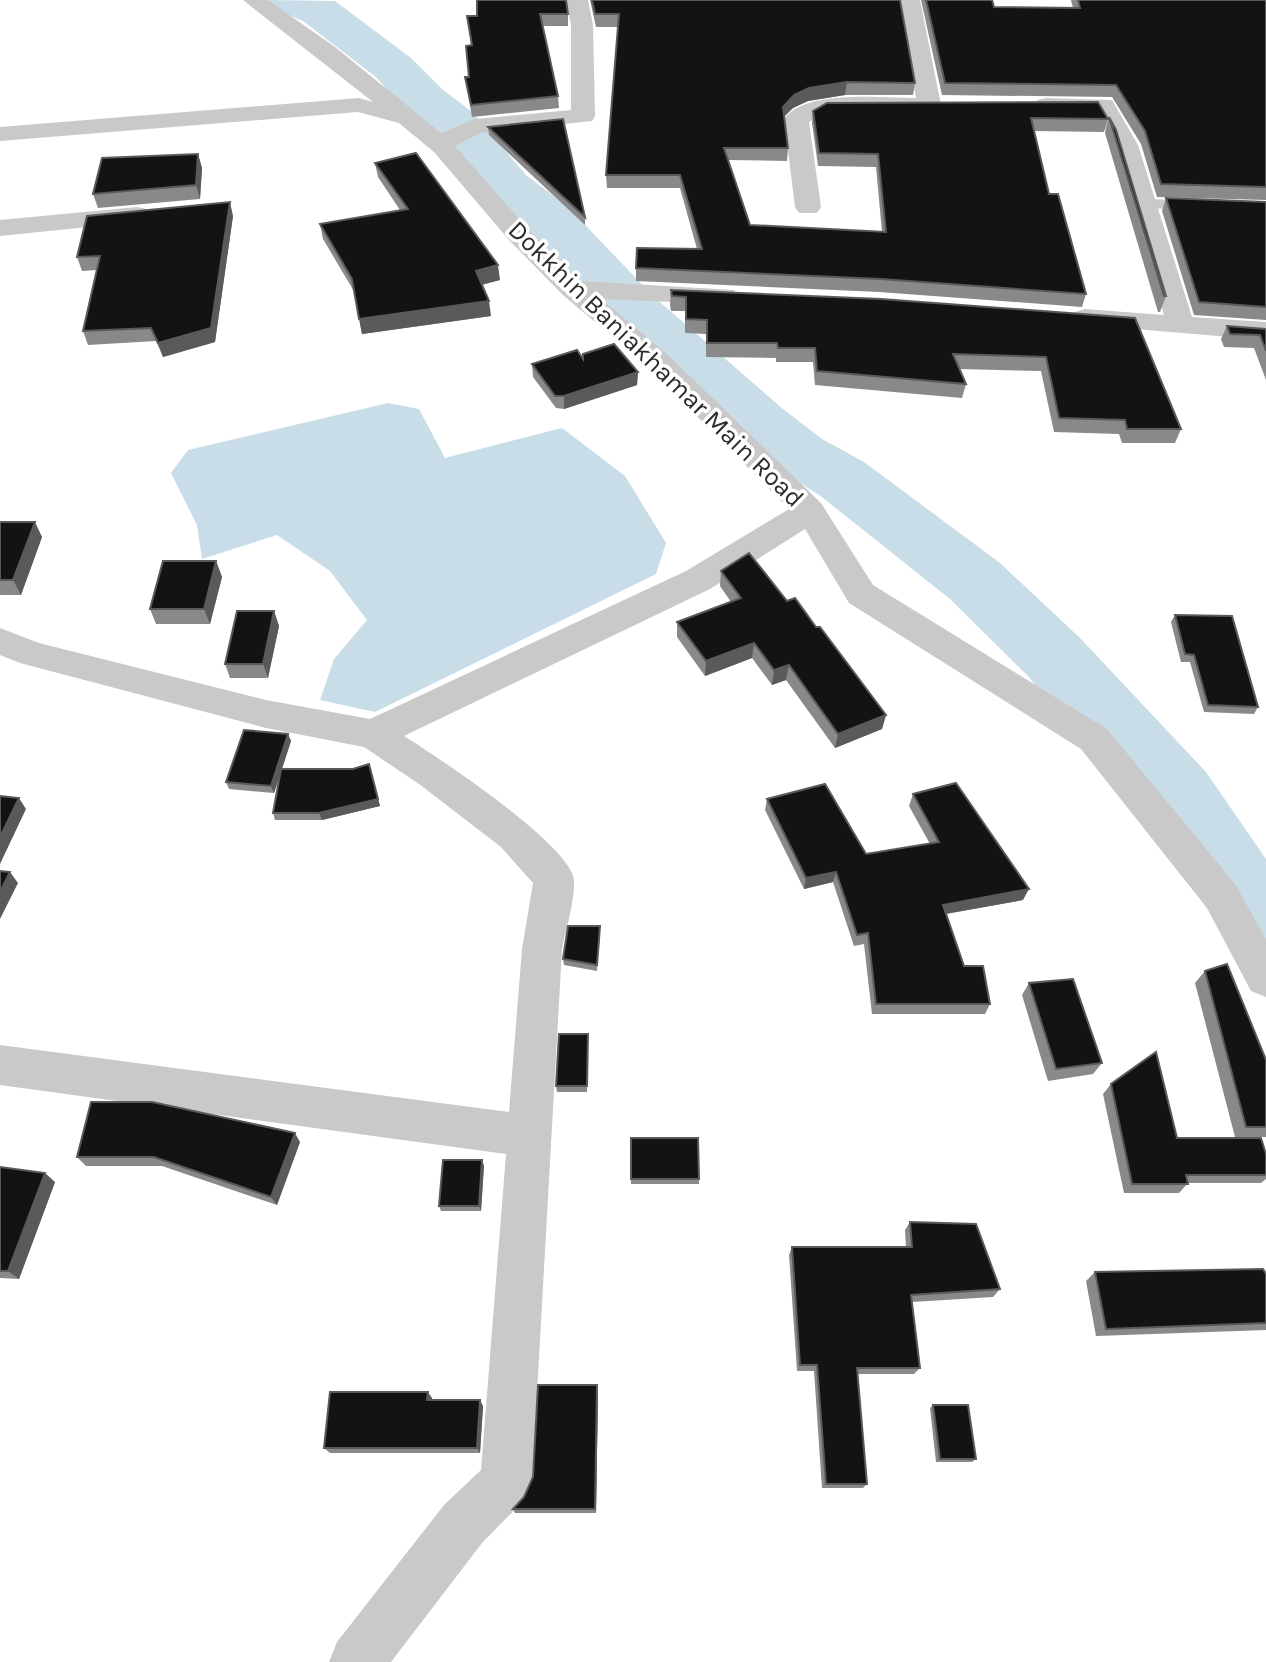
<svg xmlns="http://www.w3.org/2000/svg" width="1266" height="1662" viewBox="0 0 1266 1662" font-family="Karla,sans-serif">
  <rect width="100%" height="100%" fill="#fff"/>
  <path fill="#c8dde7" d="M388,403L419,409L445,458L562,428L625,476L666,543L656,574L375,712L320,700L334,659L367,620L330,571L277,535L202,559L197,525L171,473L188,450Z"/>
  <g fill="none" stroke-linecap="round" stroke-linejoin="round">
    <path fill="#c8dde7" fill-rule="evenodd" d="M269,0L335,1L411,58L442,89L472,112L526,175L567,206L654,297L783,409L822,439L864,462L1000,563L1080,638L1206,772L1266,859V965L1236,954L1150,818L1074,734L1028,676L950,599L818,494L776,469L739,439L612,321L529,230L488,197L436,134L406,111L377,78L303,21L276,10Z"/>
    <path fill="#c9c9c9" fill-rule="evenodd" d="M1146,199L1266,202V212L1140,208L1137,204Z"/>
    <path fill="#c9c9c9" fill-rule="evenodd" d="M243,0H268L335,47L441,133L475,119L571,110V25L566,0H588L593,25L595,116L592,121L480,133L455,146L527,228L581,281L734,290L738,296L734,302L724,304L601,299L668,355L821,503L873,585L1107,729L1235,884L1266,939V997L1251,991L1207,908L1081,749L849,603L805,529L710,589L404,736C436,756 571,845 574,880C575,901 566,928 562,949L532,1482L524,1500L482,1543L391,1662H329L337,1642L444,1505L481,1470L506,1154L0,1085V1045L509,1112L522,949L533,883L501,847L419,784L364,747L266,728L20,663L0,655V628L39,643L266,700L370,719L686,571L789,509L648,367L563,295L509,240L434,152L399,123L358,112L0,141V127L359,98L373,102Z
      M898,0H920L941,105L937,110L929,112L825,113L809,122L821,207L817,213H799L795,207L784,119C805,89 882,98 916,98Z
      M1046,98L1112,100L1138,145L1192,317L1266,322V340L1075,324L1071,318L1075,312L1085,309L1164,315L1114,145L1096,112L1038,110L1034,105L1038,100Z
      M137,207L146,209L150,215L146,221L0,236V220Z"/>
  </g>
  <path fill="#898989" d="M477,0L568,14V26H543L558,96L559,108L472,117L465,77H469L471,45L467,16H477Z
    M590,0H900L915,83L913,95H845L808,101L793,108L784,117L788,148L787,161L728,160L750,225L882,232L876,167L818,166L812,123L813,111L1108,119L1104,132L1034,131L1049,194L1086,294L1082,307L879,292L636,281V268L697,249L680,188H607L606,175L618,27H596Z
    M921,0H992L994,7L1073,8L1071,0H1266V200L1157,197L1141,144L1112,97L942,95Z
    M1109,117L1166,296L1160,312H1158L1105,133Z
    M488,127L585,217V225L489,135Z
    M198,154L202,168L200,199L98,208L93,194Z
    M375,163L500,280L482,284L491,316L362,334L355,293L323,239L320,224L400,210L378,177Z
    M1166,198L1266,202V320L1194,315L1162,211Z
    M233,216L215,342L163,357L156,341L88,345L83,331L97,270L82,271L77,257Z
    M671,290L1135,318L1181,429L1175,443H1122L1119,434L1054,432L1041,371L959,369L966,384L962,398L815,385L813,362H776V358L706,357V334L685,333V311H671L670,305Z
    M1227,326L1266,329V380L1254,348L1224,347L1221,339Z
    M583,359L638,372L637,385L564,409L556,408L533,377L532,364Z
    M0,522L42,537L21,595H0Z
    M216,561L222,577L210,624H156L150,609Z
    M721,571L787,601L816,627L886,715L882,729L835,748L786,680L772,685L752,658L705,676L677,637V622L731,602L720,586Z
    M274,611L279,626L268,678H230L225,664Z
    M1175,615L1258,707L1254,714L1204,712L1190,662H1181L1171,622Z
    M288,734L291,741L282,769H353L369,764L380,806L322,820H275L273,813L280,775L274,793L229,789L226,782Z
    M913,794L1023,900L946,914L964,966L990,1004L985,1014H872L864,944L854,946L833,882L804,889L765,810L767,799L866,854L930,844L909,806Z
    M600,933L597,971L564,965L563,959Z
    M1205,971L1266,1060V1137H1235L1195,983Z
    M1029,983L1102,1063L1093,1074L1048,1081L1022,995Z
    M588,1040L587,1092H557L556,1086Z
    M1111,1084L1177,1138L1266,1154V1179L1261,1183H1188L1179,1193H1124L1103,1094Z
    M631,1138L699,1179V1184H631Z
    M300,1142L277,1205L162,1166H86L77,1157Z
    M482,1160L484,1166L481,1211H441L439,1206Z
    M0,1167L55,1182L19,1279L0,1278Z
    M910,1222L1000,1289L993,1297L912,1302L920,1368L914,1374H857L867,1484L863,1488H822L814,1371H797L789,1255L792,1247H906L905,1230Z
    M1095,1272L1266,1274V1330L1096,1336L1086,1281Z
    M598,1392L596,1513H515L513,1509L524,1497Z
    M432,1398V1400L483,1406L480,1453H330L324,1448Z
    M933,1405L976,1459L972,1462H936L930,1408Z"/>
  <path fill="#5a5a5a" d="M847,82L845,95L808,101L793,108L781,119L783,107L794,95L809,88Z
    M198,154L202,168L200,199L196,185Z
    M230,202L233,216L215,342L163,357L158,343Z
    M498,265L500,280L478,286L476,271Z
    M489,301L491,316L362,334L359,319Z
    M638,372L637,385L564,409V396Z
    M35,522L42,537L21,595L13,580Z
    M216,561L222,577L210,624L204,609Z
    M274,611L279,626L268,678L263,664Z
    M754,643L752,658L705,676L706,661Z
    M789,665L786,680L772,685L774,670Z
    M886,715L882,729L835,748L838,734Z
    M288,734L291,741L274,793L271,786Z
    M19,798L26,809L0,864V837Z
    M378,799L380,806L322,820L319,813Z
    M10,872L18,883L0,919V892Z
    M836,872L833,882L804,889L806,878Z
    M1029,889L1023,900L939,915L943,905Z
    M295,1133L300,1142L277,1205L271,1197Z
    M482,1160L484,1166L481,1211L479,1206Z
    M45,1173L55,1182L19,1279L8,1271Z
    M597,1385L598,1392L596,1513L595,1509Z
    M428,1392L432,1398L431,1406L427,1400Z
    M480,1400L483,1406L480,1453L477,1448Z"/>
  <path fill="#131313" stroke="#5a5a5a" stroke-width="2" d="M477,0H566L568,14H540L558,96L471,105L465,77H469L466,46L472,45L467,16H477Z
    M592,0H900L915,83L847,82L809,88L794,95L783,107L788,148H724L750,225L886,232L878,154L819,153L813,111L827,103L1098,102L1108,119L1031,118L1049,194H1058L1086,294L881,279L636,268L637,248L702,249L680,175H606L619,14H595Z
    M926,0H992L994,7L1080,8L1078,0H1266V187L1161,184L1145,131L1116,85L945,83Z
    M1109,117L1116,130L1166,296H1164Z
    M563,119L585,217L488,127Z
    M416,153L498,265L476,271L489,301L359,319L352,279L320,224L408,209L375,163Z
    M198,154L196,185L93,194L102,158Z
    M1166,198L1266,202V307L1199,302Z
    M230,202L211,328L158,343L151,328L83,331L100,256L77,257L87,216Z
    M671,290L881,299L1135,318L1181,429H1127L1125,420L1059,418L1046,357L953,354L966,384L817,371L815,348H778L777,343H707V320L686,319V297L672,296Z
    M1227,326L1266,329V351L1260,335L1230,334Z
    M614,344L638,372L564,396H555L532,364L577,350L583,359V354Z
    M0,522H35L13,580H0Z
    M749,553L787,601L795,598L816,627H820L886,715L838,734L789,665L774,670L754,643L706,661L677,622L741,598L721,571Z
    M163,561H216L204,609H150Z
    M237,611H274L263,664H225Z
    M1175,615L1232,616L1258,707L1208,705L1194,655L1185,654Z
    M244,730L288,734L271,786L226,782Z
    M369,764L378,799L319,813H273L281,769H353Z
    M956,783L1029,889L943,905L964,966H983L990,1004H876L868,933L857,935L836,872L806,878L767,799L825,784L866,854L939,842L913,794Z
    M0,796L19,798L0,837Z
    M0,871L10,872L0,892Z
    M568,926H600L597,965L563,959Z
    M1227,964L1266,1060V1127H1246L1205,971Z
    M1073,979L1102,1063L1056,1069L1029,983Z
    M559,1034H588L587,1086H556Z
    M1156,1052L1177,1138H1261L1266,1154V1175H1186L1188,1184H1132L1111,1084Z
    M91,1102H152L295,1133L271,1197L154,1157H77Z
    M631,1138H698L699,1179H631Z
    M443,1160H482L479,1206H439Z
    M0,1167L45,1173L8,1271H0Z
    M910,1222L976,1224L1000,1289L911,1295L920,1368H857L867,1484H826L817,1365H800L792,1247H912Z
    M1263,1269L1266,1274V1323L1106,1329L1095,1272Z
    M538,1385H597L595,1509H513L524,1497L533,1477Z
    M330,1392H428L427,1400H480L477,1448H324Z
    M933,1405H968L976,1459H940Z"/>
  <g text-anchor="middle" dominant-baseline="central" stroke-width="7" stroke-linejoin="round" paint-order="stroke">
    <g font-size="26" fill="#2c2c2c" stroke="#fff">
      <text transform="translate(656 364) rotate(44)">Dokkhin Baniakhamar Main Road</text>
    </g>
  </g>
</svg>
